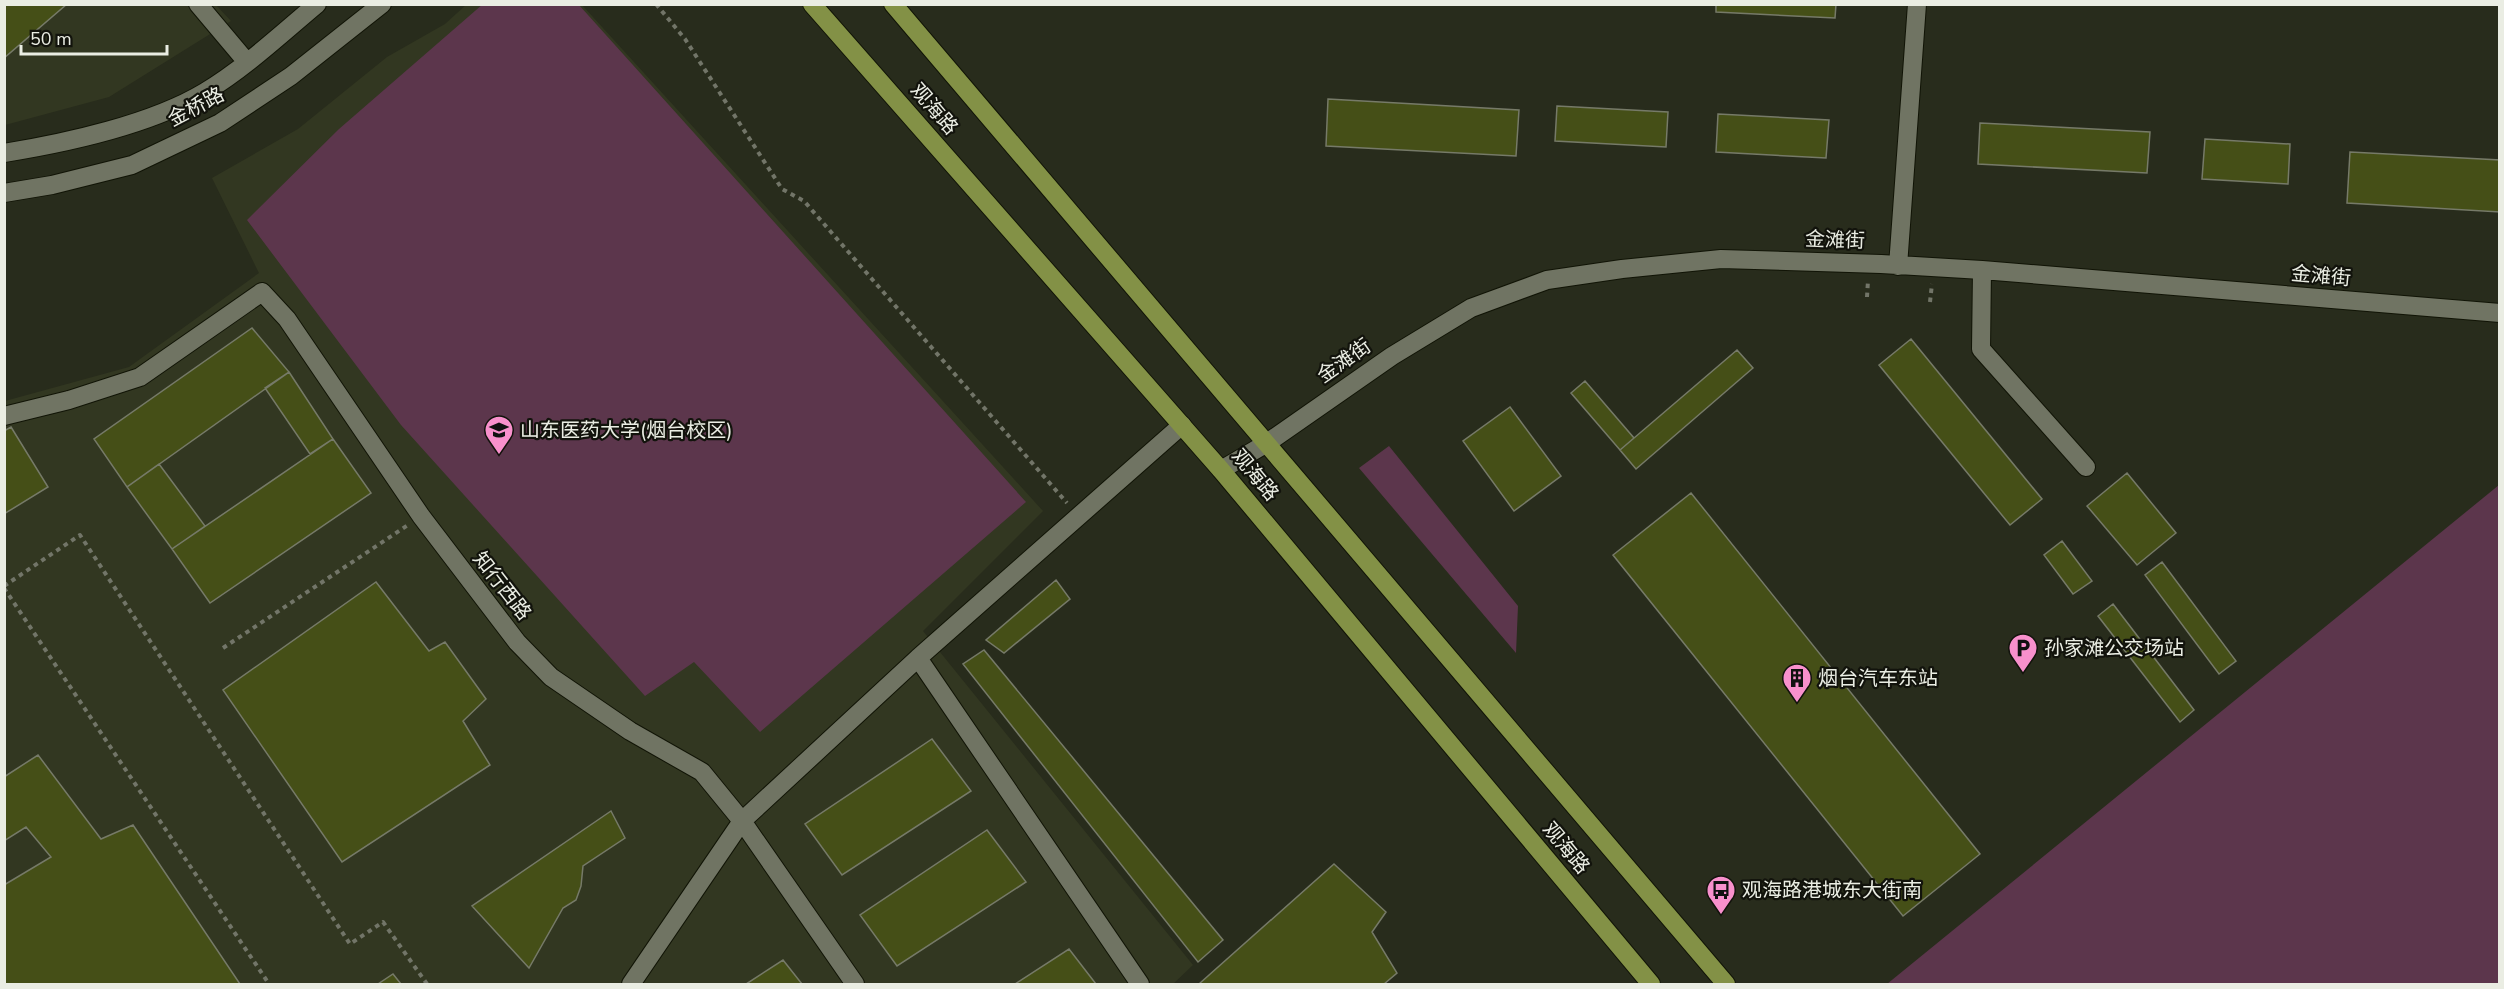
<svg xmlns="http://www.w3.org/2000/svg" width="2504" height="989" viewBox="0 0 2504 989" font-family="'Nunito Sans','Noto Sans SC',sans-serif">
  <rect width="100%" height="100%" fill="#282c1c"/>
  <path fill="#323721" d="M467,4L582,5L1043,511L923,631L1193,965L1173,984H5V401L129,367L259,273L212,178L298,129L387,57L445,24Z
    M4,5H216L231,21L109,97L5,125Z"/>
  <path fill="#5c364c" d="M483,4L579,5L1026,502L760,732L694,662L645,696L401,425L247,220L339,129Z
    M1389,446L1518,606L1516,653L1359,468Z
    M2499,485V984H1887Z"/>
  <path fill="#454f17" stroke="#767a68" stroke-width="1.5" d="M4,4H67L4,58Z
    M1716,4H1836L1835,18L1716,12Z
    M1328,99L1519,110L1516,156L1326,146Z
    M1557,106L1668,112L1666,147L1555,141Z
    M1718,114L1829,120L1826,158L1716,152Z
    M1980,123L2150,132L2147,173L1978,164Z
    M2205,139L2290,144L2288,184L2202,179Z
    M2350,152L2500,160V212L2347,203Z
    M252,328L289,372L127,487L94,439Z
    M1911,339L2042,499L2010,525L1879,365Z
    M1737,350L1753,368L1636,469L1620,450Z
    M289,372L333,439L310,454L265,388Z
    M1585,381L1634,438L1620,450L1571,393Z
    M1510,407L1561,476L1514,511L1463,441Z
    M11,427L48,487L4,514V431Z
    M333,439L371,493L210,603L172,549Z
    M159,464L205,526L172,549L127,487Z
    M2127,473L2176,533L2137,565L2087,506Z
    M1691,493L1980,854L1903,916L1613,555Z
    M2062,541L2092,581L2073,594L2044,555Z
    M2162,562L2236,661L2219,674L2145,575Z
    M1056,580L1070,599L1004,653L986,640Z
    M376,582L429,651L445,642L486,699L463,721L490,765L342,862L223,690Z
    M2113,604L2194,710L2180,722L2098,616Z
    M984,650L1223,940L1198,962L963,664Z
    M932,739L971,791L842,875L805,824Z
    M38,755L101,839L133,825L240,984H4V885L51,857L26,827L4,841V777Z
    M611,811L625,838L583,866L581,886L576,900L563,908L529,968L472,906Z
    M987,830L1026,882L897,966L860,915Z
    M1334,864L1386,912L1372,932L1397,973L1384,984H1199Z
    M1069,949L1096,984H1015Z
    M783,960L802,984H746Z
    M393,974L401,984H378Z"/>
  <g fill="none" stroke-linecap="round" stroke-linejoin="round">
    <g stroke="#111406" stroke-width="20">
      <path id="minor" d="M198,4L246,61
        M4,153C66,143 152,124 205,92C245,68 281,34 317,4
        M4,193L52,185L132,165L220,123L291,76L382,4
        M1898,266L1917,4
        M1982,270L1981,349L2086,467
        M4,416L69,400L140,377L262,292L287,319L421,516L517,642L551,677L630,731L702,772L742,821L855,984
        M1221,470L1267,443L1392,356L1471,308L1547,280L1622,269L1721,259L1881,264L1982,270L2500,313
        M918,658L1140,984
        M631,984L742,821L918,658L1182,425"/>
    </g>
    <g stroke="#111406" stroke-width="20">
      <path id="major" d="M812,4L1221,470L1651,984
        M893,4L1726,984"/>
    </g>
    <path stroke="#727568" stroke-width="4" stroke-dasharray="4.5 4.5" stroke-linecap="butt" d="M656,4L685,39L782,189L804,201L1067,503
      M1867,297L1868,280
      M1930,302L1932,284
      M4,586L80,535L350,944L383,922L427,984
      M4,588L269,984
      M223,648L408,525"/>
    <use href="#minor" stroke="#707463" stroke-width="18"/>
    <use href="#major" stroke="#839146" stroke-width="18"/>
  </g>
  <defs>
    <g id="university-pin" transform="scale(1.5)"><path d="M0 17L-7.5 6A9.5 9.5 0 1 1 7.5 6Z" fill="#f890cc" stroke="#12130c"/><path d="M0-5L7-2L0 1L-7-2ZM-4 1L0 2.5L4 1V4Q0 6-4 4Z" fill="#111"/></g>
    <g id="parking-pin" transform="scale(1.5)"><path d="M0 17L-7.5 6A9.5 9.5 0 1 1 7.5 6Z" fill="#f890cc" stroke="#12130c"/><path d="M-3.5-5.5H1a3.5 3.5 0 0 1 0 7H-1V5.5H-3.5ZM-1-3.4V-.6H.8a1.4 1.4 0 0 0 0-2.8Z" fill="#111"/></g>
    <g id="building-pin" transform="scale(1.5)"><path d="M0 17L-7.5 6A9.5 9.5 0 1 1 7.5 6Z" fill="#f890cc" stroke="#12130c"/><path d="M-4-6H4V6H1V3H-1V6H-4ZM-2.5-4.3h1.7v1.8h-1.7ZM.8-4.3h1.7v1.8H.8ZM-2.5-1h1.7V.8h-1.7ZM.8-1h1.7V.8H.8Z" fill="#111"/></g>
    <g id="bus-pin" transform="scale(1.5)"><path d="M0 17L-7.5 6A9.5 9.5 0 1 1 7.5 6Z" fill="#f890cc" stroke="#12130c"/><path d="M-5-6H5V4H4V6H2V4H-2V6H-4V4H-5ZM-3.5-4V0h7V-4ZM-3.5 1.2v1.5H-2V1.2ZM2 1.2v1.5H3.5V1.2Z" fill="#111"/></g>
  </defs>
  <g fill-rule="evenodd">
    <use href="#university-pin" x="499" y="430"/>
    <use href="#parking-pin" x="2023" y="648"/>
    <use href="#building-pin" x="1797" y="678"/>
    <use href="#bus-pin" x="1721" y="890"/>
  </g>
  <g text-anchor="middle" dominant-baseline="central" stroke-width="4.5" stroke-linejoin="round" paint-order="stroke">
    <g font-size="20" fill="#eaede3" stroke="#12130c">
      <text transform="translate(196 107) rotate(-28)">金桥路</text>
      <text transform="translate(934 109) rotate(49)">观海路</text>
      <text transform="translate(1835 240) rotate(2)">金滩街</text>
      <text transform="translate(2321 276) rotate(5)">金滩街</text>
      <text transform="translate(1344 361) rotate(-35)">金滩街</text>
      <text transform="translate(1255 475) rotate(50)">观海路</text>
      <text transform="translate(502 586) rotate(52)">知行西路</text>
      <text transform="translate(1566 848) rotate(50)">观海路</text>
    </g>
    <g font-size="20" fill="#eaede3" stroke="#12130c" text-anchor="start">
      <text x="520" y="430">山东医药大学(烟台校区)</text>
      <text x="2044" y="648">孙家滩公交场站</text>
      <text x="1818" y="678">烟台汽车东站</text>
      <text x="1742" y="890">观海路港城东大街南</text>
    </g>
  </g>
  <rect width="2504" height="989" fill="none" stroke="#eaede3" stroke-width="12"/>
  <path d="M21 45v9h146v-9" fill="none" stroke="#eaede3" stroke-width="3"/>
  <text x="30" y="45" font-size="18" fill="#eaede3" stroke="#12130c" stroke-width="4.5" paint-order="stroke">50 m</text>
</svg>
